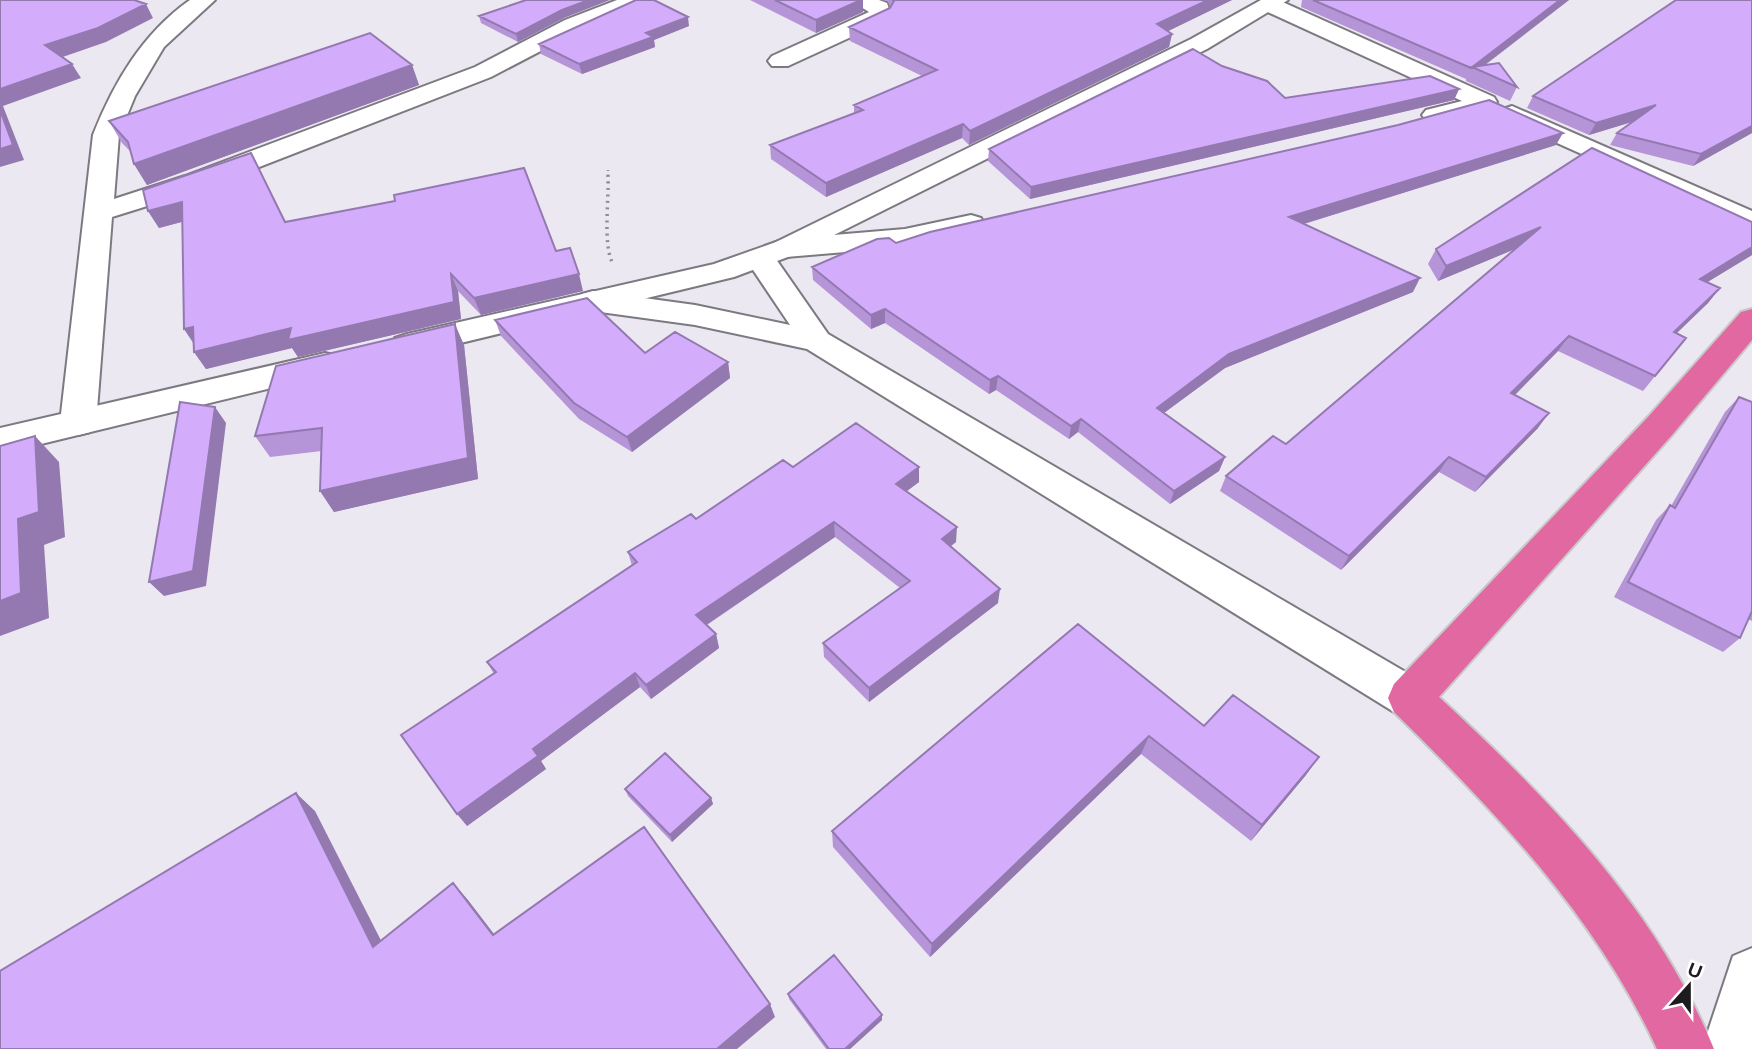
<svg xmlns="http://www.w3.org/2000/svg" width="1752" height="1049" viewBox="0 0 1752 1049" font-family="Arial,sans-serif">
  <rect width="100%" height="100%" fill="#ece8f1"/>
  <g fill="none" stroke-linecap="round" stroke-linejoin="round">
    <g stroke="#7d7981" stroke-width="4">
      <path id="street" d="M190,0H215L164,47L135,96L119,135L114,199L185,176L475,67L565,20L617,0H647L644,5L581,30L491,77L205,188L112,217L96,423L90,432L78,435L66,432L60,423L93,135C114,82 143,33 190,0Z
        M850,0H879L887,3L891,15L888,20L788,66H772L768,61L772,56L869,12Z
        M1261,0H1278L1494,97L1497,102L1494,107L1435,123L1426,120L1422,115L1426,110L1462,101L1261,9L1258,4Z
        M1512,106L1752,211V230L1503,119L1499,114L1503,109Z
        M971,215L981,218L985,224L981,230L905,247L786,257L776,254L771,248L776,242L786,239L905,229Z
        M760,249L771,252L828,334L1426,684L1432,698L1426,712L1410,717L1394,712L807,349L695,325L593,311L582,308L577,301L582,294L593,291L695,305L790,325L745,258L749,252Z
        M1752,948V1049H1702L1733,956Z"/>
    </g>
    <g stroke="#7d7981" stroke-width="4">
      <path id="secondary" d="M1261,0H1288L1207,49L796,254L734,277L407,356L395,352L391,345L395,338L407,334L714,264L776,242L1191,39Z
        M325,353L337,356L342,364L337,372L0,454V428Z"/>
    </g>
    <g stroke="#c9c8c9" stroke-width="4">
      <path id="highway" d="M1752,309V340L1672,435L1439,697C1549,799 1656,908 1714,1049H1657C1597,918 1496,812 1394,712L1388,698L1394,684L1648,417L1741,312Z"/>
    </g>
    <path stroke="#8f8b92" stroke-width="2.5" stroke-dasharray="1 3.5" stroke-linecap="butt" d="M608,170V177"/>
    <path stroke="#8f8b92" stroke-width="3.5" stroke-dasharray="2 4.5" stroke-linecap="butt" d="M608,175C609,201 603,242 612,262"/>
    <use href="#street" fill="#fff" fill-rule="evenodd"/>
    <use href="#secondary" fill="#fff" fill-rule="evenodd"/>
    <use href="#highway" fill="#e268a2" fill-rule="evenodd"/>
  </g>
  <path fill="#b595d8" d="M750,0H863V12L816,33Z
    M881,0H1232L1168,31L1172,34L1169,47L969,145L962,138L826,197L771,159L770,145L854,113V105L922,76L850,41L849,27L890,8L888,1Z
    M1302,0H1569L1484,66L1517,87L1510,101L1466,81V79L1301,7Z
    M479,16L564,18L518,42L481,23Z
    M689,26L654,40L655,47L582,74L541,54L539,44Z
    M412,65L419,85L147,185L134,164L131,152L122,143L109,121Z
    M1222,66L1285,98L1459,89L1454,100L1030,199L988,161L989,149Z
    M1533,96L1752,133L1693,166L1610,145L1617,133L1632,122L1589,135L1527,108Z
    M1556,145L1304,224L1413,292L1225,368L1164,413L1225,457L1219,471L1170,504L1078,432L1069,439L996,390L989,394L885,323L871,329L813,280L812,267L896,243Z
    M148,211L285,222L556,251L583,291L481,315L458,291L461,319L298,357L292,348L206,369L194,352L193,343L184,329L182,222L159,228Z
    M1752,222V255L1707,282L1720,288L1708,303L1676,334L1686,338L1643,391L1558,351L1515,395L1538,428L1475,492L1439,472L1341,570L1220,491L1226,476L1286,444L1515,249L1438,281L1428,264L1436,249Z
    M495,320L645,353L728,362L730,378L632,452L579,419L501,336Z
    M464,345L478,479L334,512L320,491L322,451L270,457L255,436Z
    M1739,397L1752,402V621L1748,619L1740,638L1723,652L1614,597L1656,520L1670,505L1671,506L1725,412Z
    M793,467L919,482L907,491L956,542L950,546L998,603L869,702L824,657L823,643L900,588L835,537L707,625L716,634L719,648L651,699L640,687L541,761L546,769L467,826L494,674L487,662L632,566L628,552L696,519Z
    M1078,624L1204,726L1306,775L1251,841L1141,754L930,957L833,847L832,831Z
    M625,789L711,798L713,804L672,842L628,796Z
    M788,994L882,1020L850,1049H826L789,999Z"/>
  <path fill="#9479b0" d="M589,0H610L564,18L518,42L516,34L562,10Z
    M861,0H863V12L816,33V20Z
    M1208,0H1232L1154,38L1157,24Z
    M1560,0H1569L1478,70L1472,68Z
    M146,4L153,18L106,42L54,60L45,45Z
    M688,17L689,26L654,40L655,47L582,74L579,64L646,33Z
    M1172,34L1169,47L969,145L970,131Z
    M72,64L81,78L3,106L24,160L0,167V89Z
    M412,65L419,85L147,185L134,164Z
    M1459,89L1454,100L1030,199L1031,187Z
    M1656,105L1648,117L1589,135L1596,123Z
    M963,124L962,138L826,197V183Z
    M1752,126V133L1693,166L1701,154Z
    M1563,133L1556,145L1284,230L1289,217Z
    M182,202L192,219L159,228L148,211Z
    M1541,227L1532,242L1438,281L1446,266Z
    M1752,247V255L1688,294L1700,279Z
    M451,274L458,291L461,319L298,357L292,348L206,369L194,352Z
    M579,274L583,291L481,315L474,298Z
    M1420,278L1413,292L1225,368L1153,421L1157,408L1229,354Z
    M1720,288L1708,303L1662,347L1674,332Z
    M885,309V323L871,329V315Z
    M455,324L464,345L478,479L334,512L320,491Z
    M193,327L196,346L184,329Z
    M1569,336L1558,351L1501,409L1511,393Z
    M728,362L730,378L632,452L627,437Z
    M998,376L996,390L989,394L990,380Z
    M215,407L226,423L206,586L164,596L149,582Z
    M1549,413L1538,428L1475,492L1486,477Z
    M1081,419L1078,432L1069,439L1071,426Z
    M35,436L59,462L65,537L44,545L49,618L0,636V601Z
    M1225,457L1219,471L1170,504L1174,491Z
    M1449,457L1439,472L1341,570L1349,556Z
    M919,467V482L896,499V484Z
    M834,522L835,537L700,629L696,615Z
    M957,527L956,542L941,554L942,539Z
    M1000,589L998,603L869,702V688Z
    M716,634L719,648L651,699L646,685Z
    M635,673L640,687L541,761L546,769L467,826L457,814L533,749Z
    M1149,736L1141,754L930,957L932,944Z
    M1319,757L1306,775L1251,841L1262,825Z
    M296,793L315,811L392,962L373,947Z
    M711,798L713,804L672,842L670,835Z
    M453,883L468,900L507,951L493,935Z
    M770,1004L775,1017L737,1049H717Z
    M882,1015V1020L850,1049H845Z"/>
  <path fill="#d3adfb" stroke="#9479b0" stroke-width="2" d="M0,0H134L146,4L98,28L45,45L72,64L0,89Z
    M526,0H589L562,10L516,34L479,16Z
    M636,0H654L688,17L646,33L653,37L579,64L539,44Z
    M775,0H861L816,20Z
    M893,0H1208L1157,24L1172,34L970,131L963,124L826,183L770,145L863,110L854,105L937,70L849,27L890,8L894,1Z
    M1313,0H1560L1471,68Z
    M1676,0H1752V126L1701,154L1617,133L1656,105L1596,123L1533,96Z
    M370,33L412,65L134,164L128,142L109,121Z
    M1193,49L1222,66L1267,81L1285,98L1430,76L1459,89L1031,187L989,149Z
    M1499,63L1517,87L1472,67Z
    M1489,100L1563,133L1289,217L1420,278L1229,354L1157,408L1225,457L1174,491L1081,419L1071,426L998,376L990,380L885,309L871,315L812,267L877,239L889,238L896,243L930,232L1398,125Z
    M0,110L13,145L0,149Z
    M1592,148L1752,222V247L1700,279L1720,288L1674,332L1686,338L1655,376L1569,336L1511,393L1549,413L1486,477L1449,457L1349,556L1226,476L1273,436L1286,444L1541,227L1446,266L1436,249Z
    M251,153L285,222L395,201L394,195L524,168L556,251L570,248L579,274L474,298L451,274L454,302L288,340L291,328L194,352L193,327L184,329L182,202L148,211L143,190Z
    M587,298L645,353L675,332L728,362L627,437L574,403L495,320Z
    M455,324L468,458L320,491L322,428L255,436L276,366Z
    M1739,397L1752,402V611L1740,638L1628,582L1670,505L1675,508Z
    M180,402L215,407L193,571L149,582Z
    M856,423L919,467L896,484L957,527L942,539L1000,589L869,688L823,643L910,581L834,522L696,615L716,634L646,685L635,673L533,749L538,756L457,814L401,735L496,672L487,662L637,562L628,552L691,514L696,519L783,460L793,467Z
    M35,436L39,512L18,519L21,593L0,601V446Z
    M1078,624L1204,726L1233,695L1319,757L1262,825L1149,736L932,944L832,831Z
    M665,753L711,798L670,835L625,789Z
    M296,793L373,947L453,883L493,935L644,827L770,1004L717,1049H0V971Z
    M834,955L882,1015L845,1049H829L788,994Z"/>
  <g transform="translate(1689 986) rotate(21)" stroke="#ffffff" stroke-width="5" paint-order="stroke">
  <path d="M0-5L12 26L0 18L-12 26Z" fill="#1d1b1e"/>
  <text y="-10" font-size="19" font-weight="bold" text-anchor="middle" fill="#1d1b1e">U</text>
  </g>
</svg>
